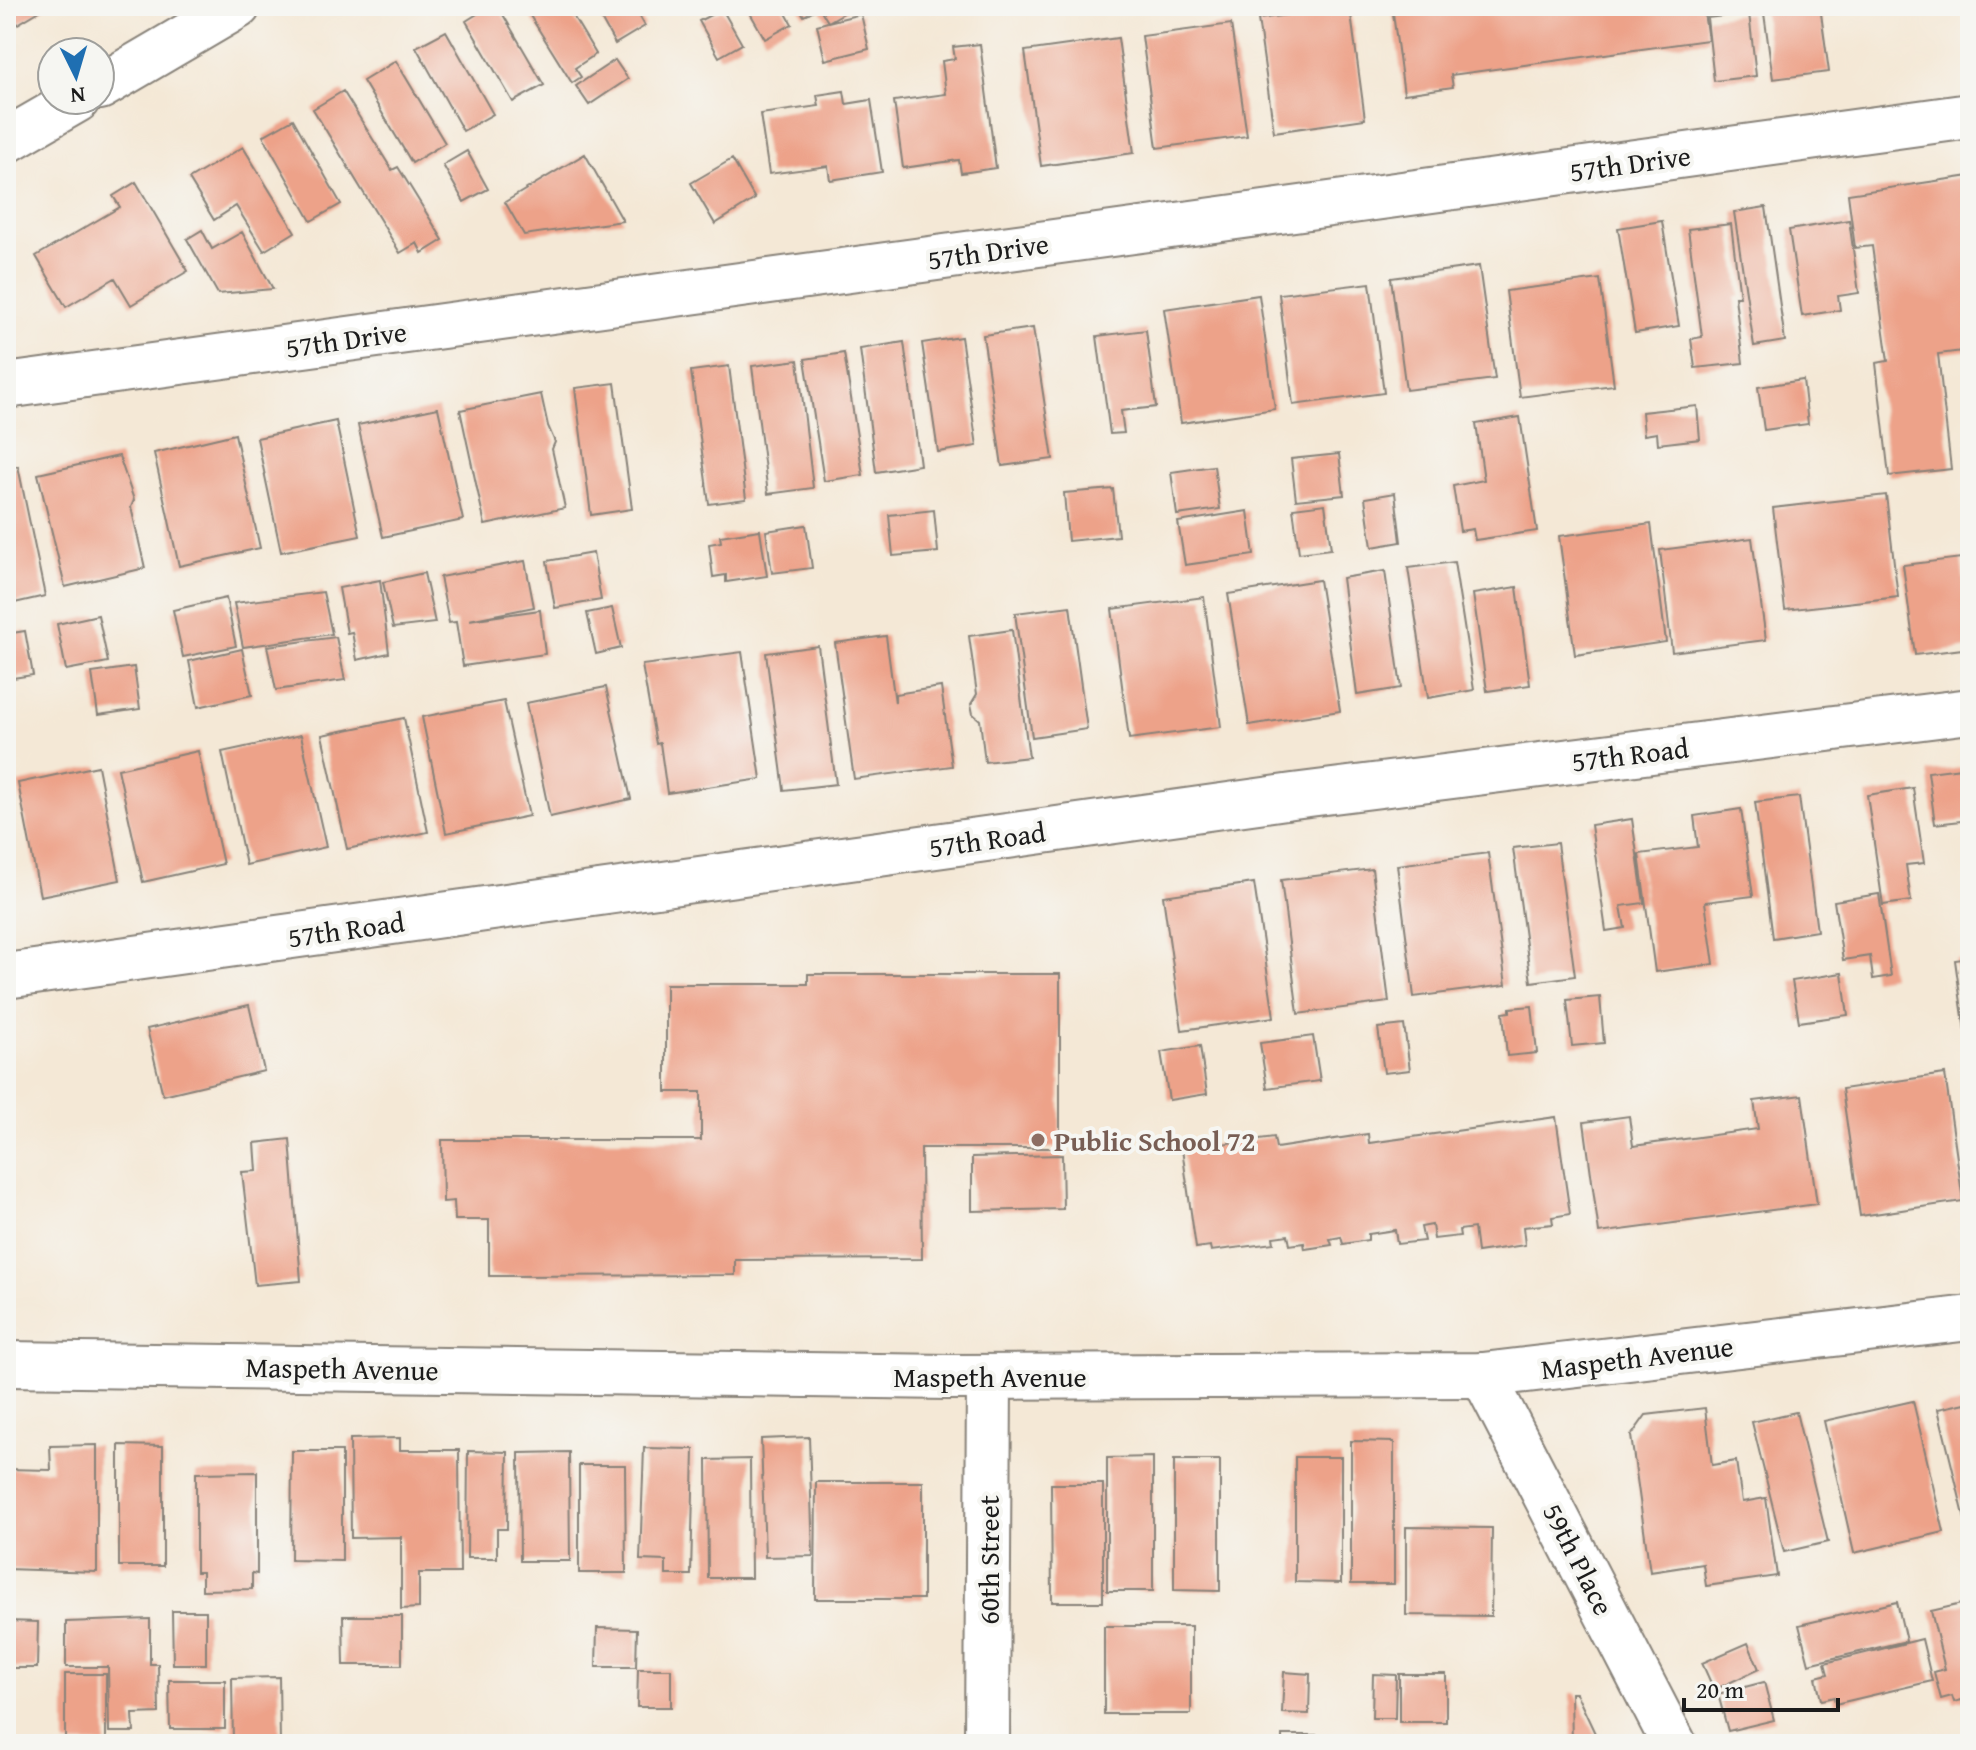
<svg xmlns="http://www.w3.org/2000/svg" width="1976" height="1750" viewBox="0 0 1976 1750" font-family="'Gentium Book Plus',serif">
  <rect width="100%" height="100%" fill="#f6f6f2"/>
  <filter id="ink" filterUnits="userSpaceOnUse"><feTurbulence type="fractalNoise" baseFrequency=".0125" numOctaves="2"/><feDisplacementMap in="SourceGraphic" scale="16" xChannelSelector="R" yChannelSelector="G"/><feConvolveMatrix kernelMatrix="1 2 1 2 8 2 1 2 1" color-interpolation-filters="sRGB"/></filter>
  <filter id="wash" filterUnits="userSpaceOnUse"><feTurbulence type="fractalNoise" baseFrequency=".006" numOctaves="4" result="noise"/><feDisplacementMap in="SourceGraphic" scale="32" xChannelSelector="R" yChannelSelector="G"/><feGaussianBlur stdDeviation="1.8" result="paint"/><feColorMatrix in="noise" values="0 0 0 0 0 0 0 0 0 0 0 0 0 0 0 0 0 1.4 0 .05"/><feComposite in="paint" operator="in"/></filter>
  <g filter="url(#wash)">
    <rect width="100%" height="100%" fill="#f4e8d6"/>
    <g id="blocks">
      <path fill="#eda289" d="M6,6H48L6,31Z
        M490,6H498L544,85L513,102L466,21Z
        M524,6H567L596,54L575,68L581,77L572,83Z
        M594,6H634L645,26L615,44Z
        M746,6H782L792,24L765,39Z
        M798,6H856L828,22L861,14L869,49L825,60L817,25L828,22L819,7L804,16Z
        M1392,6H1703L1708,40L1451,75L1453,87L1404,94Z
        M1763,6H1820L1829,72L1773,79Z
        M1350,7L1365,119L1274,132L1258,19Z
        M722,9L742,44L719,57L699,21Z
        M1749,13L1756,76L1714,81L1707,18Z
        M1231,24L1247,136L1157,148L1142,36Z
        M446,31L493,114L463,131L416,47Z
        M1118,38L1134,153L1041,166L1025,51Z
        M980,44L996,168L961,173L959,160L903,168L894,101L946,94L942,61L955,59L953,47Z
        M615,60L628,79L589,105L576,86Z
        M396,61L445,143L412,163L363,81Z
        M343,91L392,170L398,167L443,240L422,253L417,243L400,253L313,109Z
        M844,91L846,104L871,100L882,172L830,180L828,166L769,174L760,114L819,106L817,95Z
        M293,119L341,204L311,221L263,136Z
        M243,147L295,232L264,251L236,206L214,220L189,179Z
        M467,151L488,189L464,202L443,165Z
        M585,154L623,221L524,235L505,202Z
        M732,159L755,199L715,224L691,183Z
        M1970,176V350L1938,354L1951,469L1889,476L1876,363L1888,361L1872,246L1855,248L1848,194Z
        M136,182L188,271L131,305L115,278L66,307L36,256L120,207L113,196Z
        M1766,207L1785,341L1754,346L1734,212Z
        M1849,220L1859,293L1838,296L1840,310L1802,316L1789,230Z
        M1662,221L1679,326L1635,333L1618,228Z
        M1731,224L1740,297H1735L1743,363L1695,368L1691,339L1702,337L1688,229Z
        M202,230L212,249L242,232L273,289L218,294L187,239Z
        M1479,266L1495,379L1406,390L1391,278Z
        M1600,279L1614,385L1520,397L1506,291Z
        M1370,283L1384,393L1293,405L1279,294Z
        M1259,295L1275,409L1181,423L1164,309Z
        M1033,328L1053,459L1002,466L983,335Z
        M1146,330L1156,407L1121,411L1124,433L1110,434L1097,336Z
        M961,337L977,446L938,452L922,343Z
        M904,342L920,465L876,472L860,349Z
        M844,353L863,475L824,481L805,359Z
        M798,360L813,488L768,494L752,366Z
        M729,366L746,499L709,504L691,371Z
        M1803,380L1808,424L1764,430L1758,387Z
        M615,383L632,509L591,515L575,388Z
        M541,394L548,426L555,442L552,449L565,508L485,525L460,410Z
        M1697,406L1700,439L1658,444L1657,433L1644,435L1642,412Z
        M438,408L463,520L383,537L358,425Z
        M1520,417L1537,531L1475,540L1473,529L1460,531L1453,486L1484,480L1476,424Z
        M336,421L360,536L281,552L257,438Z
        M235,434L260,548L179,566L154,453Z
        M1339,454L1344,495L1296,500L1291,459Z
        M119,456L134,500L131,507L145,568L65,587L38,474Z
        M18,466L45,596L6,605V469Z
        M1214,466L1220,509L1177,515L1171,472Z
        M1113,489L1118,536L1068,541L1064,493Z
        M1395,493L1401,542L1372,547L1365,498Z
        M1886,495L1898,597L1785,610L1773,508Z
        M1325,504L1331,549L1299,553L1293,508Z
        M934,510L938,552L893,556L889,515Z
        M1248,511L1254,555L1185,565L1178,522Z
        M1651,524L1666,642L1575,655L1559,536Z
        M806,525L812,568L772,573L766,531Z
        M760,530L767,576L726,582V575L713,577L709,544L721,542L720,536Z
        M1752,538L1766,640L1672,652L1660,550Z
        M593,553L601,600L555,608L547,561Z
        M1961,558L1966,595L1970,594V648L1915,655L1903,565Z
        M525,561L534,607L469,620L540,610L545,654L463,666L456,622L449,623L440,577Z
        M1454,562L1474,690L1428,698L1408,568Z
        M1385,571L1401,688L1357,695L1342,578Z
        M424,573L435,623L393,628L383,582Z
        M380,580L389,653L357,660L352,632L347,633L339,588Z
        M1319,580L1340,711L1249,725L1228,594Z
        M1517,587L1530,685L1487,691L1473,594Z
        M323,592L332,634L243,647L234,603Z
        M1204,597L1221,727L1129,739L1112,609Z
        M226,598L236,646L183,657L173,610Z
        M1070,606L1087,729L1032,737L1015,613Z
        M612,608L621,648L596,654L587,613Z
        M98,615L108,662L66,670L57,624Z
        M1012,630L1029,757L985,762L980,720L973,714L971,704L977,694L969,636Z
        M25,631L33,675L6,679V634Z
        M886,636L895,703V694L941,687L952,766L854,779L835,643Z
        M336,637L345,680L276,690L267,646Z
        M818,646L836,784L784,790L766,653Z
        M242,649L252,695L198,707L189,661Z
        M742,652L761,779L667,793L660,743L656,744L642,665Z
        M134,667L140,709L98,715L92,673Z
        M606,687L631,799L550,817L526,703Z
        M504,701L529,816L446,833L422,717Z
        M404,718L428,832L347,849L322,735Z
        M301,735L326,847L246,865L222,752Z
        M198,751L223,864L143,882L118,769Z
        M98,766L120,880L40,896L18,783Z
        M1970,767V820L1935,824L1928,772Z
        M1913,788L1924,863L1906,865L1911,901L1883,905L1867,795Z
        M1799,797L1817,931L1773,938L1755,802Z
        M1741,809L1753,896L1705,902L1714,964L1655,972L1639,854L1698,847L1694,816Z
        M1632,819L1644,903L1621,906L1625,928L1606,931L1591,825Z
        M1557,843L1575,976L1531,982L1513,848Z
        M1488,853L1506,985L1414,997L1397,865Z
        M1372,869L1389,1002L1298,1014L1281,880Z
        M1254,883L1274,1017L1182,1030L1163,896Z
        M1879,894L1891,976L1873,979L1870,956L1843,960L1834,901Z
        M1970,958V1052L1968,1053L1955,960Z
        M1842,973L1848,1015L1799,1022L1792,981Z
        M808,974H1060V1148H921L922,1259L735,1260V1275L489,1276V1220H455L454,1201L443,1202L442,1140H701V1092H666V984H808Z
        M1600,997L1604,1043L1572,1046L1567,1000Z
        M249,1005L264,1071L163,1095L147,1029Z
        M1532,1006L1537,1053L1507,1056L1503,1013L1510,1012V1008Z
        M1404,1025L1410,1070L1384,1073L1378,1028Z
        M1313,1036L1320,1081L1267,1088L1260,1043Z
        M1200,1046L1207,1094L1169,1100L1161,1052Z
        M1945,1074L1963,1201L1860,1216L1842,1089Z
        M1802,1095L1817,1204L1599,1233L1584,1122L1629,1116L1633,1146L1758,1129L1754,1101Z
        M1556,1117L1570,1214L1552,1217L1553,1224L1523,1227L1525,1245L1477,1252L1474,1228L1459,1230L1460,1236L1434,1239L1432,1225L1421,1227L1424,1241L1397,1244L1395,1230L1368,1234V1240L1343,1244L1341,1237L1330,1239L1332,1245L1305,1249L1304,1243L1290,1245L1288,1235L1273,1237L1274,1243L1211,1251L1210,1246L1196,1248L1182,1149L1274,1137L1276,1148L1368,1134L1369,1143Z
        M290,1139L301,1281L255,1285L242,1172L257,1171L255,1143Z
        M1062,1155L1063,1209L972,1211V1157Z
        M1913,1401L1944,1532L1854,1553L1824,1421Z
        M1970,1402V1536H1969L1938,1409Z
        M1705,1408L1712,1465L1736,1461L1742,1502L1766,1498L1777,1576L1706,1586L1703,1564L1650,1572L1631,1436L1646,1415Z
        M1796,1412L1828,1542L1784,1552L1752,1422Z
        M809,1437L813,1556L765,1557L761,1439Z
        M400,1438V1450H459L460,1573H419V1608L401,1609V1537L351,1538L350,1439Z
        M1351,1441L1394,1442V1584H1351Z
        M97,1445V1572L6,1569V1469L51,1470L50,1446Z
        M119,1445L163,1446V1566H119Z
        M644,1448L694,1449L691,1575H666V1561L640,1560Z
        M292,1451H342V1561L291,1560Z
        M468,1451L508,1452L507,1529H497V1558H467Z
        M569,1452L570,1561H520L519,1453Z
        M1153,1457V1591H1107V1458Z
        M1295,1457H1341V1583L1295,1582Z
        M750,1459L751,1578H708L707,1460Z
        M1174,1460H1220V1591L1174,1590Z
        M579,1465H625L626,1573H579Z
        M257,1472V1574L252,1573V1589L202,1590V1572H196V1473Z
        M816,1482H923V1599H815Z
        M1051,1484H1103V1602H1052Z
        M1406,1527L1492,1528L1491,1616L1406,1615Z
        M1897,1602L1906,1641L1809,1664L1799,1625Z
        M1970,1602V1698L1954,1702L1952,1696L1941,1699L1934,1672L1945,1669L1931,1611Z
        M172,1611H206V1664H173Z
        M343,1616H402V1665H344Z
        M150,1619V1664H158L159,1713L133,1714L134,1732H109L108,1667H66V1622Z
        M6,1621L38,1622L37,1668H6Z
        M1104,1626H1191V1714H1104Z
        M597,1628L637,1629L636,1667H596Z
        M1922,1639L1932,1681L1835,1704L1834,1697L1821,1700L1816,1677L1828,1674L1825,1663Z
        M1748,1643L1759,1669L1714,1690L1702,1663Z
        M638,1669H671V1707H637Z
        M1284,1672L1310,1674L1309,1714L1282,1713Z
        M65,1674H106V1744H65Z
        M1373,1674L1396,1675L1395,1718H1372Z
        M1399,1674H1446V1722H1399Z
        M279,1677L280,1744H233L232,1678Z
        M169,1680H225V1729H170Z
        M1764,1682L1774,1720L1728,1731L1718,1694Z
        M1571,1693H1576L1600,1744H1572Z
        M1282,1735H1325V1744H1282Z"/>
    </g>
  </g>
  <g filter="url(#ink)">
    <use href="#blocks" fill-opacity="0" stroke="#888279" stroke-width="2"/>
    <g fill="none" stroke-linecap="round" stroke-linejoin="round">
      <g stroke="#888279" stroke-width="48">
        <path id="street" d="M6,386L1970,116
          M6,976L1293,796L1970,711
          M1483,1375L1674,1744
          M987,1744L989,1377"/>
      </g>
      <g stroke="#888279" stroke-width="48">
        <path id="secondary" d="M6,1364L949,1377L1483,1375L1970,1318"/>
      </g>
      <g stroke="#888279" stroke-width="48">
        <path id="primary" d="M100,87L238,6
          M6,141L77,100"/>
      </g>
      <use href="#street" stroke="#fff" stroke-width="44"/>
      <use href="#secondary" stroke="#fff" stroke-width="44"/>
      <use href="#primary" stroke="#fff" stroke-width="44"/>
    </g>
  </g>
  <circle fill="#8d6e63" stroke="#f6f6f2" stroke-width="3" cx="1038" cy="1140" r="8"/>
  <g text-anchor="middle" dominant-baseline="central" stroke-width="8" stroke-linejoin="round" paint-order="stroke">
    <g font-size="28" fill="#1c1c1c" stroke="#f6f6f2">
      <text transform="translate(1630 163) rotate(-8)">57th Drive</text>
      <text transform="translate(988 251) rotate(-8)">57th Drive</text>
      <text transform="translate(346 339) rotate(-8)">57th Drive</text>
      <text transform="translate(1630 754) rotate(-7)">57th Road</text>
      <text transform="translate(987 839) rotate(-8)">57th Road</text>
      <text transform="translate(346 929) rotate(-8)">57th Road</text>
      <text transform="translate(1637 1357) rotate(-7)">Maspeth Avenue</text>
      <text transform="translate(342 1368) rotate(1)">Maspeth Avenue</text>
      <text x="990" y="1376">Maspeth Avenue</text>
      <text transform="translate(1579 1559) rotate(63)">59th Place</text>
      <text transform="translate(988 1560) rotate(-90)">60th Street</text>
    </g>
    <g font-size="28" font-weight="bold" fill="#785e54" stroke="#f6f6f2" text-anchor="start">
      <text x="1054" y="1140">Public School 72</text>
    </g>
  </g>
  <rect width="1976" height="1750" fill="none" stroke="#f6f6f2" stroke-width="32"/>
  <g transform="translate(76 76) rotate(175)"><circle r="38" fill="#f6f6f2" stroke="#9f9f9c" stroke-width="2"/>
  <path d="M0-6L14 30L0 20L-14 30Z" fill="#1f6fb2"/>
  <text y="-12" font-size="22" font-weight="bold" text-anchor="middle" fill="#1c1c1c">N</text>
  </g>
  <path d="M1684 1698v12h154v-12" fill="none" stroke="#1c1c1c" stroke-width="4"/>
  <text x="1696" y="1698" font-size="24" fill="#1c1c1c" stroke="#f6f6f2" stroke-width="6" paint-order="stroke">20 m</text>
</svg>
